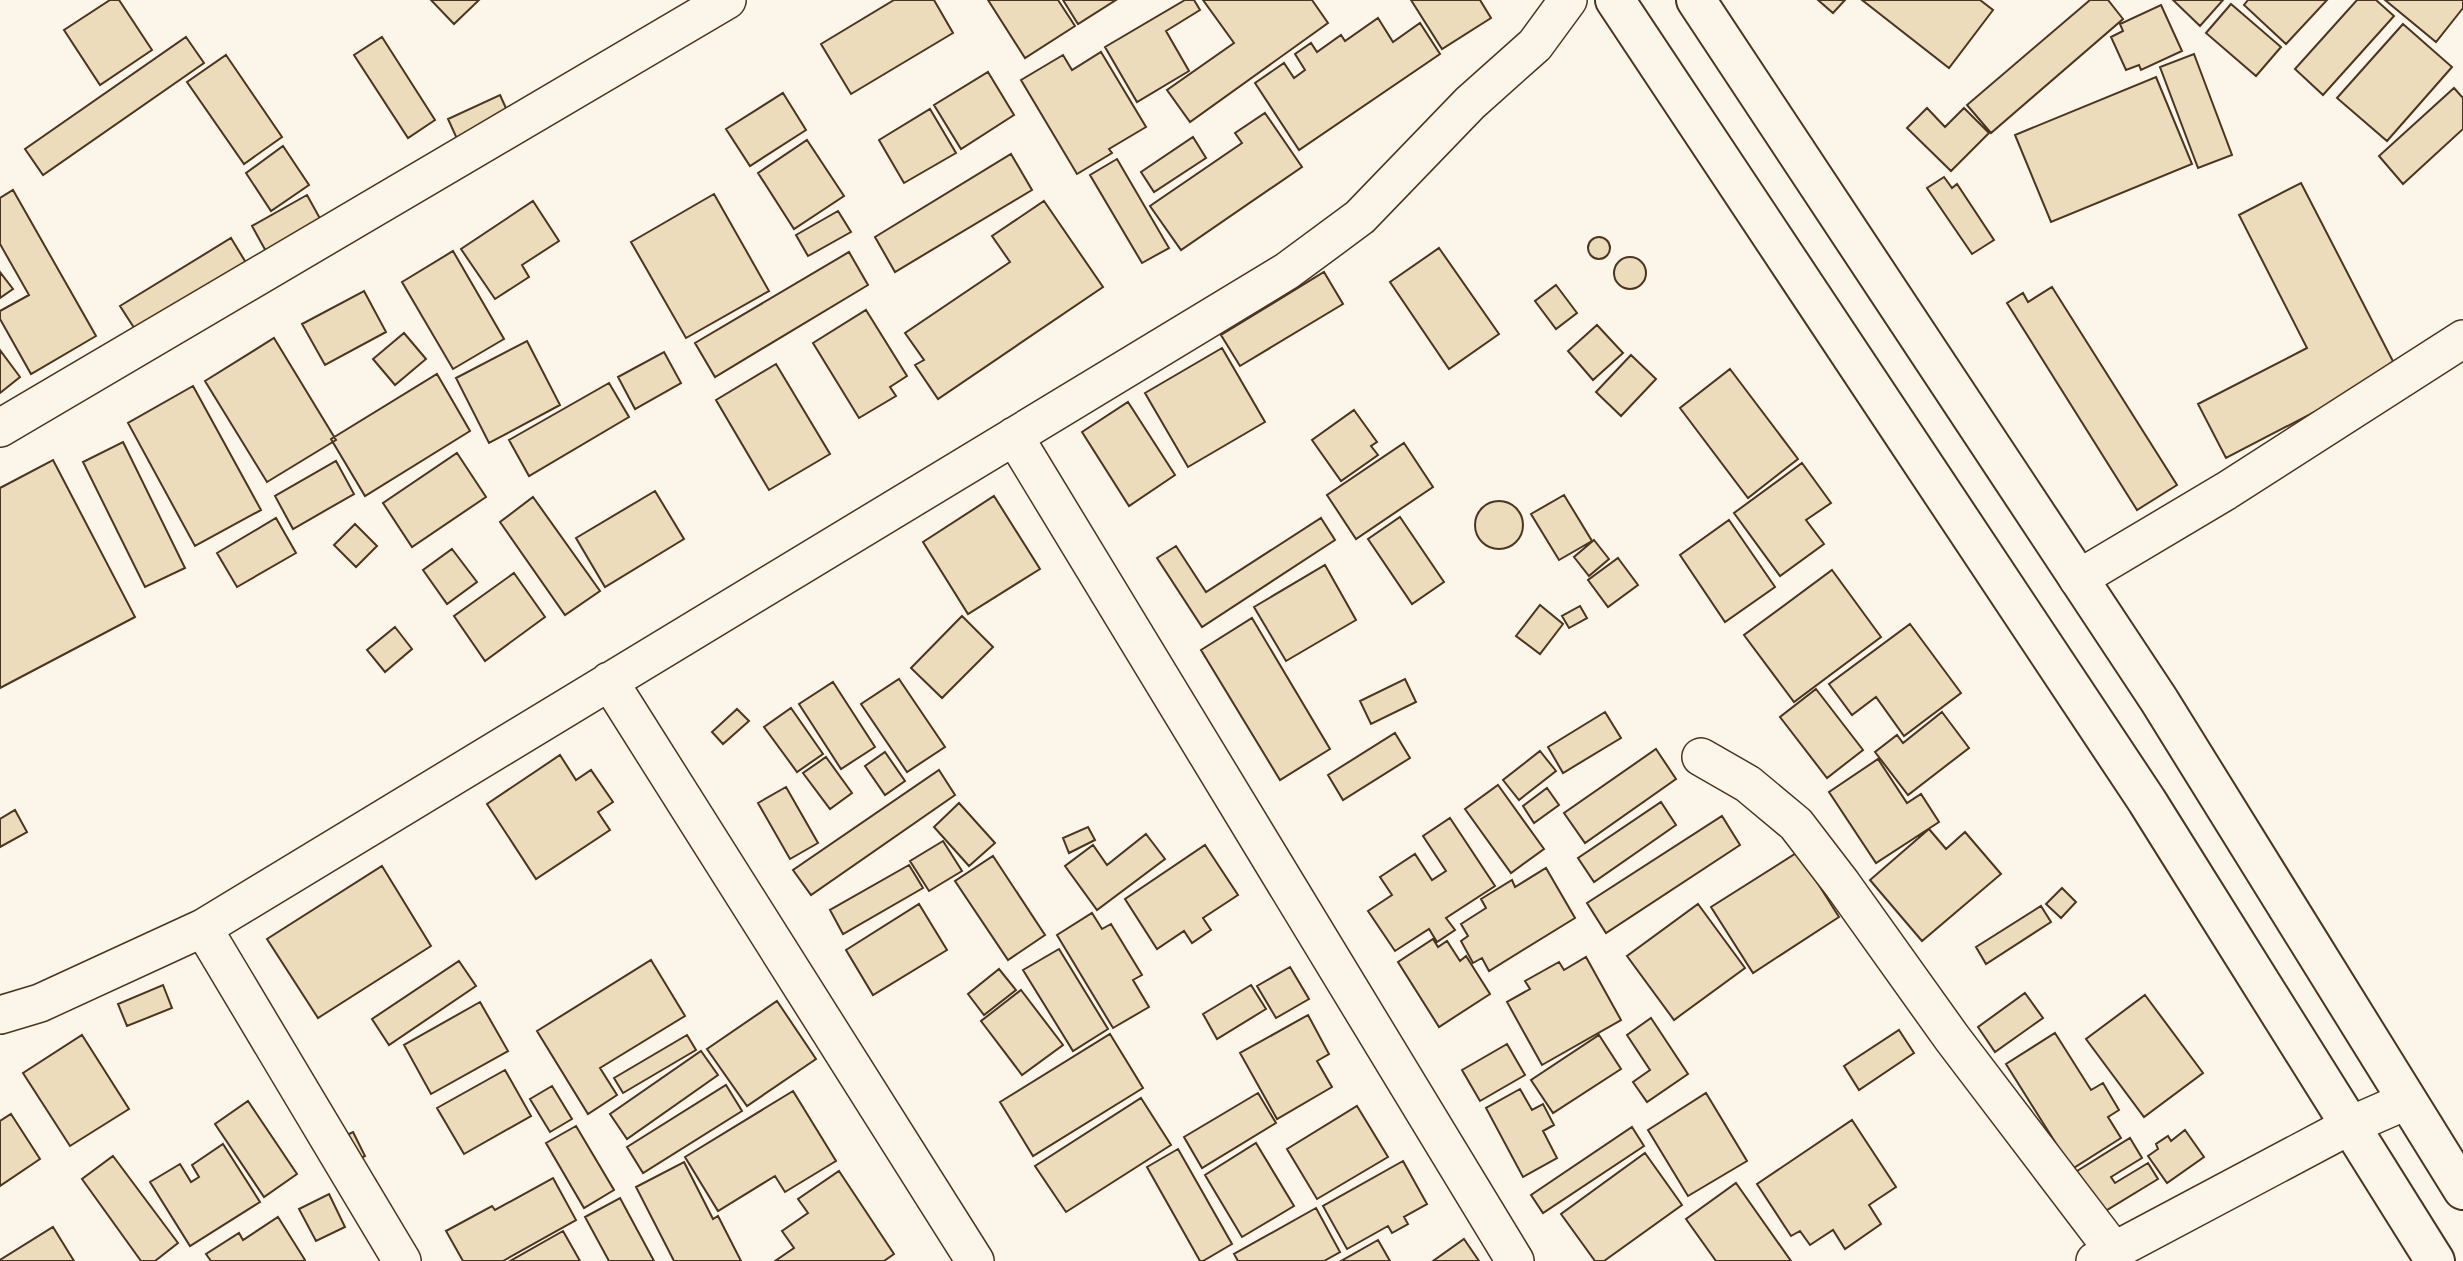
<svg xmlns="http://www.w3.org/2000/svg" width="2463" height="1261" viewBox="0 0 2463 1261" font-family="'Roboto Condensed',sans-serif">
  <rect width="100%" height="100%" fill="#fbf6e9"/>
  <path fill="#ecdcbc" stroke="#4a3520" stroke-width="2" d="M110,0H119L152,50L100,85L64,30Z
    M431,0H479L454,24Z
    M894,0H934L953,33L851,94L821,44Z
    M988,0H1058L1075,26L1025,58Z
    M1063,0H1116L1078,24Z
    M1185,0H1194L1200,10L1166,31L1189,71L1137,102L1105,47Z
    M1203,0H1312L1328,23L1190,122L1167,90L1234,43Z
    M1411,0H1480L1491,18L1442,49Z
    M1818,0H1845L1833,13Z
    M1862,0H1980L1993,10L1949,68Z
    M2090,0H2108L2123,19L1991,133L1967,105Z
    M2173,0H2223L2200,26Z
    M2248,0H2327L2286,44L2244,5Z
    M2357,0H2376L2394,16L2323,95L2295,69Z
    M2385,0H2463V8L2436,42Z
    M2231,4L2281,47L2256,76L2206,33Z
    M2161,5L2182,51L2141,70L2139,65L2126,70L2111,37L2123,31L2120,24Z
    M1378,18L1393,42L1420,23L1440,54L1299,150L1255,83L1284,63L1294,78L1305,70L1295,54L1311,43L1317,52L1341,35L1345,41Z
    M2403,24L2452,67L2387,141L2337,98Z
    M186,37L204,63L43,175L25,149Z
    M382,37L435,120L408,138L354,55Z
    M1101,52L1146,127L1109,149L1112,153L1077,174L1021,80L1063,55L1072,70Z
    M2194,54L2232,155L2198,168L2160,67Z
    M226,55L282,137L244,164L187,82Z
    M988,72L1014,115L961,149L934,105Z
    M2156,77L2192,164L2051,222L2015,135Z
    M2454,88L2463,98V129L2403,184L2379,156Z
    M783,93L806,130L750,166L726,129Z
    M500,95L520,139L468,163L448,119Z
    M1927,108L1945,127L1964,108L1989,133L1951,171L1907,128Z
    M930,109L956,153L904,183L879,140Z
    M1265,113L1302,167L1181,250L1150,206L1242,143L1235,133Z
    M1193,137L1206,158L1154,192L1141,172Z
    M807,140L844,196L794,229L758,173Z
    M283,146L309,185L271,211L246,173Z
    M1011,154L1032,190L895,272L875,237Z
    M1117,159L1169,248L1142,263L1090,175Z
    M1944,177L1952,188L1957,184L1994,240L1972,254L1927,188Z
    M2301,183L2397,369L2226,458L2198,404L2307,348L2239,215Z
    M13,190L96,336L31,374L0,319V311L29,295L0,244V198Z
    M714,194L769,291L686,338L631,242Z
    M307,195L328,233L273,264L252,226Z
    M533,201L559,241L522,265L529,277L495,299L461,249Z
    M1044,201L1103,287L938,399L915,365L924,360L905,333L1010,262L992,236Z
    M838,211L851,232L808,256L796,235Z
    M1588 248a11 11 0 1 1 22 0a11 11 0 1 1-22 0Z
    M231,238L248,266L138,334L120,306Z
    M1439,248L1499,334L1449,369L1390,282Z
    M453,251L504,339L453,369L402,282Z
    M849,252L868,285L715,377L695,343Z
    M1614 273a16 16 0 1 1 32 0a16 16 0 1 1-32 0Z
    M0,272L13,289L0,298Z
    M1324,272L1343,304L1240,366L1221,335Z
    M1556,285L1577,313L1556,329L1535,301Z
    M2052,287L2177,485L2137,510L2007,303L2023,293L2028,302Z
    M364,291L386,332L325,365L302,324Z
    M866,310L907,376L890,387L896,396L859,418L813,343Z
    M1597,325L1623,353L1593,380L1568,351Z
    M404,333L426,359L395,385L373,359Z
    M274,338L336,440L267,482L205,381Z
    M527,341L560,405L489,443L456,378Z
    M1222,348L1265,422L1188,467L1145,393Z
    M0,350L20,377L0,393Z
    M664,352L681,383L635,409L618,377Z
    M1631,355L1656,379L1621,416L1596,392Z
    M776,364L830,454L769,490L716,400Z
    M1730,369L1798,459L1748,498L1680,408Z
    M437,374L470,431L365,496L331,439Z
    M609,383L629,417L529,476L509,440Z
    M193,386L261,510L195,546L128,423Z
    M1128,402L1175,475L1129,506L1082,432Z
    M1354,410L1377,442L1371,446L1378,455L1341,481L1312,440Z
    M123,442L185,568L145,587L83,462Z
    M1404,443L1433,487L1356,539L1327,495Z
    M457,453L486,497L412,547L383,503Z
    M53,460L135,617L0,688V488Z
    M336,461L354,494L293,529L275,496Z
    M1802,463L1831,503L1806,520L1824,544L1780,576L1734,513Z
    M655,491L684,539L605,587L576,538Z
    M1564,495L1592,541L1559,560L1531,514Z
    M994,496L1040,569L968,614L923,542Z
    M533,497L600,591L565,615L500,522Z
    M1475 525a24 24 0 1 1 48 0a24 24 0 1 1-48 0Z
    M1400,517L1444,582L1412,604L1368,539Z
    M276,518L296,553L237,587L217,553Z
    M1321,518L1335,540L1202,627L1157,558L1176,546L1206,592Z
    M1729,520L1775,587L1725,622L1680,555Z
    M355,524L377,546L356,567L334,545Z
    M1594,540L1609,559L1589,576L1574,557Z
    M452,549L477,582L447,604L423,570Z
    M1618,558L1638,585L1608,607L1588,580Z
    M1325,565L1356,620L1286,661L1254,607Z
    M1832,570L1881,637L1794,702L1744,635Z
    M514,573L545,617L485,661L454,616Z
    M1540,605L1563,624L1540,654L1516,636Z
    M1580,606L1587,618L1569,628L1562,616Z
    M962,616L993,647L942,698L911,668Z
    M1252,618L1330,749L1280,780L1201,650Z
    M1910,624L1961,693L1904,736L1876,697L1852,715L1829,684Z
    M395,627L412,649L385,672L367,650Z
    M899,679L945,747L907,772L861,704Z
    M1405,679L1416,702L1371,724L1360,701Z
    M833,682L875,747L841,769L799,704Z
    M1816,689L1863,750L1827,778L1780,717Z
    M791,708L823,754L797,772L764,727Z
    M737,709L749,721L723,744L712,732Z
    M1605,712L1621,738L1563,773L1548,747Z
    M1942,712L1969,748L1908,795L1875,752L1897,735L1903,743Z
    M1395,733L1410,758L1343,800L1328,775Z
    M1656,749L1676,779L1585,843L1564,813Z
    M1540,751L1556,771L1519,800L1503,780Z
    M885,752L905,781L885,795L865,766Z
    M560,755L576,780L591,770L613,802L598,812L610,830L536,879L487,804Z
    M826,757L852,793L830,809L803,773Z
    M1878,759L1907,803L1921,794L1939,822L1876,863L1829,792Z
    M939,770L955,795L811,895L793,870Z
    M1498,785L1544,849L1511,873L1465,809Z
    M786,787L818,843L790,859L758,803Z
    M1547,788L1559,805L1534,823L1523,806Z
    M1661,802L1676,825L1594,882L1578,858Z
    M959,803L995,843L969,866L934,827Z
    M15,810L27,832L0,847V819Z
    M1722,816L1740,845L1606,933L1587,903Z
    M1450,818L1495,886L1446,918L1455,930L1437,942L1429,929L1395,951L1368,911L1392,895L1380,877L1415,854L1432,880L1446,871L1423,836Z
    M1088,827L1095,840L1069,853L1063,838Z
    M1929,829L1946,849L1965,832L2001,874L1922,941L1870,880Z
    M1146,834L1165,859L1097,910L1065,866L1093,845L1107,865Z
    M943,841L962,871L929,891L910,861Z
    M1205,845L1238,895L1203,918L1211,930L1192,943L1184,931L1157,949L1125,899Z
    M1798,852L1839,917L1753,973L1711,907Z
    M993,856L1045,935L1008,960L955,881Z
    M909,865L923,888L843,934L830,910Z
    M382,866L431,946L318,1018L267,939Z
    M1546,868L1575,918L1489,971L1482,958L1473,963L1461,941L1468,936L1461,924L1486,908L1481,899L1512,880L1515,887Z
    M2062,888L2076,902L2061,918L2046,904Z
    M919,904L947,950L873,995L846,950Z
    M1698,904L1745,968L1674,1020L1627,956Z
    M2041,906L2051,922L1986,964L1976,947Z
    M1092,913L1102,929L1111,924L1142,975L1133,980L1149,1007L1113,1028L1057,935Z
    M1433,939L1438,947L1447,941L1460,961L1466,956L1490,994L1439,1027L1398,962Z
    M1059,949L1108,1029L1073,1051L1023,970Z
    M1586,957L1621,1020L1542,1065L1507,1002L1530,989L1525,981L1559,962L1564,970Z
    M651,960L685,1016L600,1068L617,1095L588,1114L537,1031Z
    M459,961L476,986L389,1045L372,1019Z
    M1290,967L1309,999L1276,1018L1257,986Z
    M999,969L1016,990L984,1015L968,994Z
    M163,985L172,1008L127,1026L118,1004Z
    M1251,985L1266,1009L1217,1039L1203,1014Z
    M1021,990L1063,1045L1022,1075L981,1021Z
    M2025,993L2043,1018L1995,1052L1978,1027Z
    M2145,995L2203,1073L2144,1117L2086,1039Z
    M777,1001L816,1059L747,1106L707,1049Z
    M480,1002L508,1051L431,1094L404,1045Z
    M1308,1015L1329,1054L1317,1061L1332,1087L1277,1119L1240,1053Z
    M1651,1018L1688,1074L1647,1102L1633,1082L1650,1070L1627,1035Z
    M1899,1030L1914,1053L1859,1090L1844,1066Z
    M2055,1033L2091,1090L2103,1083L2119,1110L2108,1117L2121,1138L2072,1169L2006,1064Z
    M1110,1034L1143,1088L1033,1156L1000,1102Z
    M82,1035L129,1109L70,1146L23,1073Z
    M687,1035L696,1050L623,1093L614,1078Z
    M1599,1035L1621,1069L1553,1113L1531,1080Z
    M1507,1044L1525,1075L1480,1101L1462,1070Z
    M701,1051L718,1075L627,1139L610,1114Z
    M505,1070L531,1116L464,1154L437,1108Z
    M726,1085L742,1111L643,1173L627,1147Z
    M552,1086L572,1119L550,1132L530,1099Z
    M1520,1089L1532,1110L1543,1104L1554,1125L1543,1131L1557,1158L1523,1177L1486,1108Z
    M793,1091L836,1161L785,1192L775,1176L718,1211L685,1157Z
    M1258,1093L1276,1123L1202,1168L1184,1137Z
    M1706,1093L1747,1161L1688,1196L1648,1130Z
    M1141,1098L1171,1145L1066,1212L1035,1166Z
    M248,1101L297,1174L264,1197L215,1124Z
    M1357,1106L1388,1157L1317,1199L1287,1149Z
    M11,1114L40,1159L0,1186V1121Z
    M1852,1120L1896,1187L1869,1205L1881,1224L1845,1249L1833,1230L1810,1245L1800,1231L1791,1236L1757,1184Z
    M576,1126L614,1190L584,1208L546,1143Z
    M1632,1127L1644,1146L1543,1213L1531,1195Z
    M2185,1130L2204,1157L2167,1183L2148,1156L2158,1149L2156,1144L2168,1136L2171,1141Z
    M353,1132L365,1156L353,1162L341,1138Z
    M2130,1138L2142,1158L2111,1177L2115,1183L2148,1163L2158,1179L2102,1213L2077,1171Z
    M1256,1143L1294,1206L1242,1237L1205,1175Z
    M223,1144L260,1202L190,1246L150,1182L180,1164L191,1182L199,1177L192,1165Z
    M1178,1149L1232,1244L1203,1261H1200L1147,1167Z
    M1645,1153L1682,1205L1604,1261H1595L1561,1214Z
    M113,1156L178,1243L155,1261H141L82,1179Z
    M1403,1161L1427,1204L1404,1217L1408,1224L1392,1233L1388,1226L1347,1249L1323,1206Z
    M684,1162L713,1219L718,1216L741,1261H674L636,1187Z
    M839,1171L894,1254L884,1261H775L794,1248L782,1231L808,1213L798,1199Z
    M553,1178L576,1220L503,1261H463L446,1231L492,1206L495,1210Z
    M1736,1183L1791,1261H1716L1686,1219Z
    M329,1194L345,1227L316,1241L299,1209Z
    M620,1198L654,1261H609L585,1217Z
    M1316,1208L1340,1252L1324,1261H1238L1234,1254Z
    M278,1217L305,1260L303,1261H211L206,1254L239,1233L243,1240Z
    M53,1227L74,1261H0V1260Z
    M563,1231L580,1261H510Z
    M1464,1239L1479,1261H1433Z
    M1378,1240L1390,1261H1341Z"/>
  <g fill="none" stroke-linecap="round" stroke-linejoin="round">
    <g stroke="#4a3520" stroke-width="40">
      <path id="street" d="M0,428L727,0
        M1014,436L1515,1261
        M2078,579L2226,491L2463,339
        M609,681L975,1261
        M1701,757L1748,784L1796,824L1842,884L1952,1038L2114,1251
        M203,928L1287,271L1360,217L1470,103L1535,45L1568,0
        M0,1015L40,1003L203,928L402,1261
        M2095,1261L2351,1125L2406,1101"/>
    </g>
    <g stroke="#4a3520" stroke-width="42">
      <path id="primary" d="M1615,0L2147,801L2435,1261
        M1696,0L2159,700L2463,1190"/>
    </g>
    <use href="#street" stroke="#fbf6e9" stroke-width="37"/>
    <use href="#primary" stroke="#fbf6e9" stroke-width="38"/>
  </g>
</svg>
